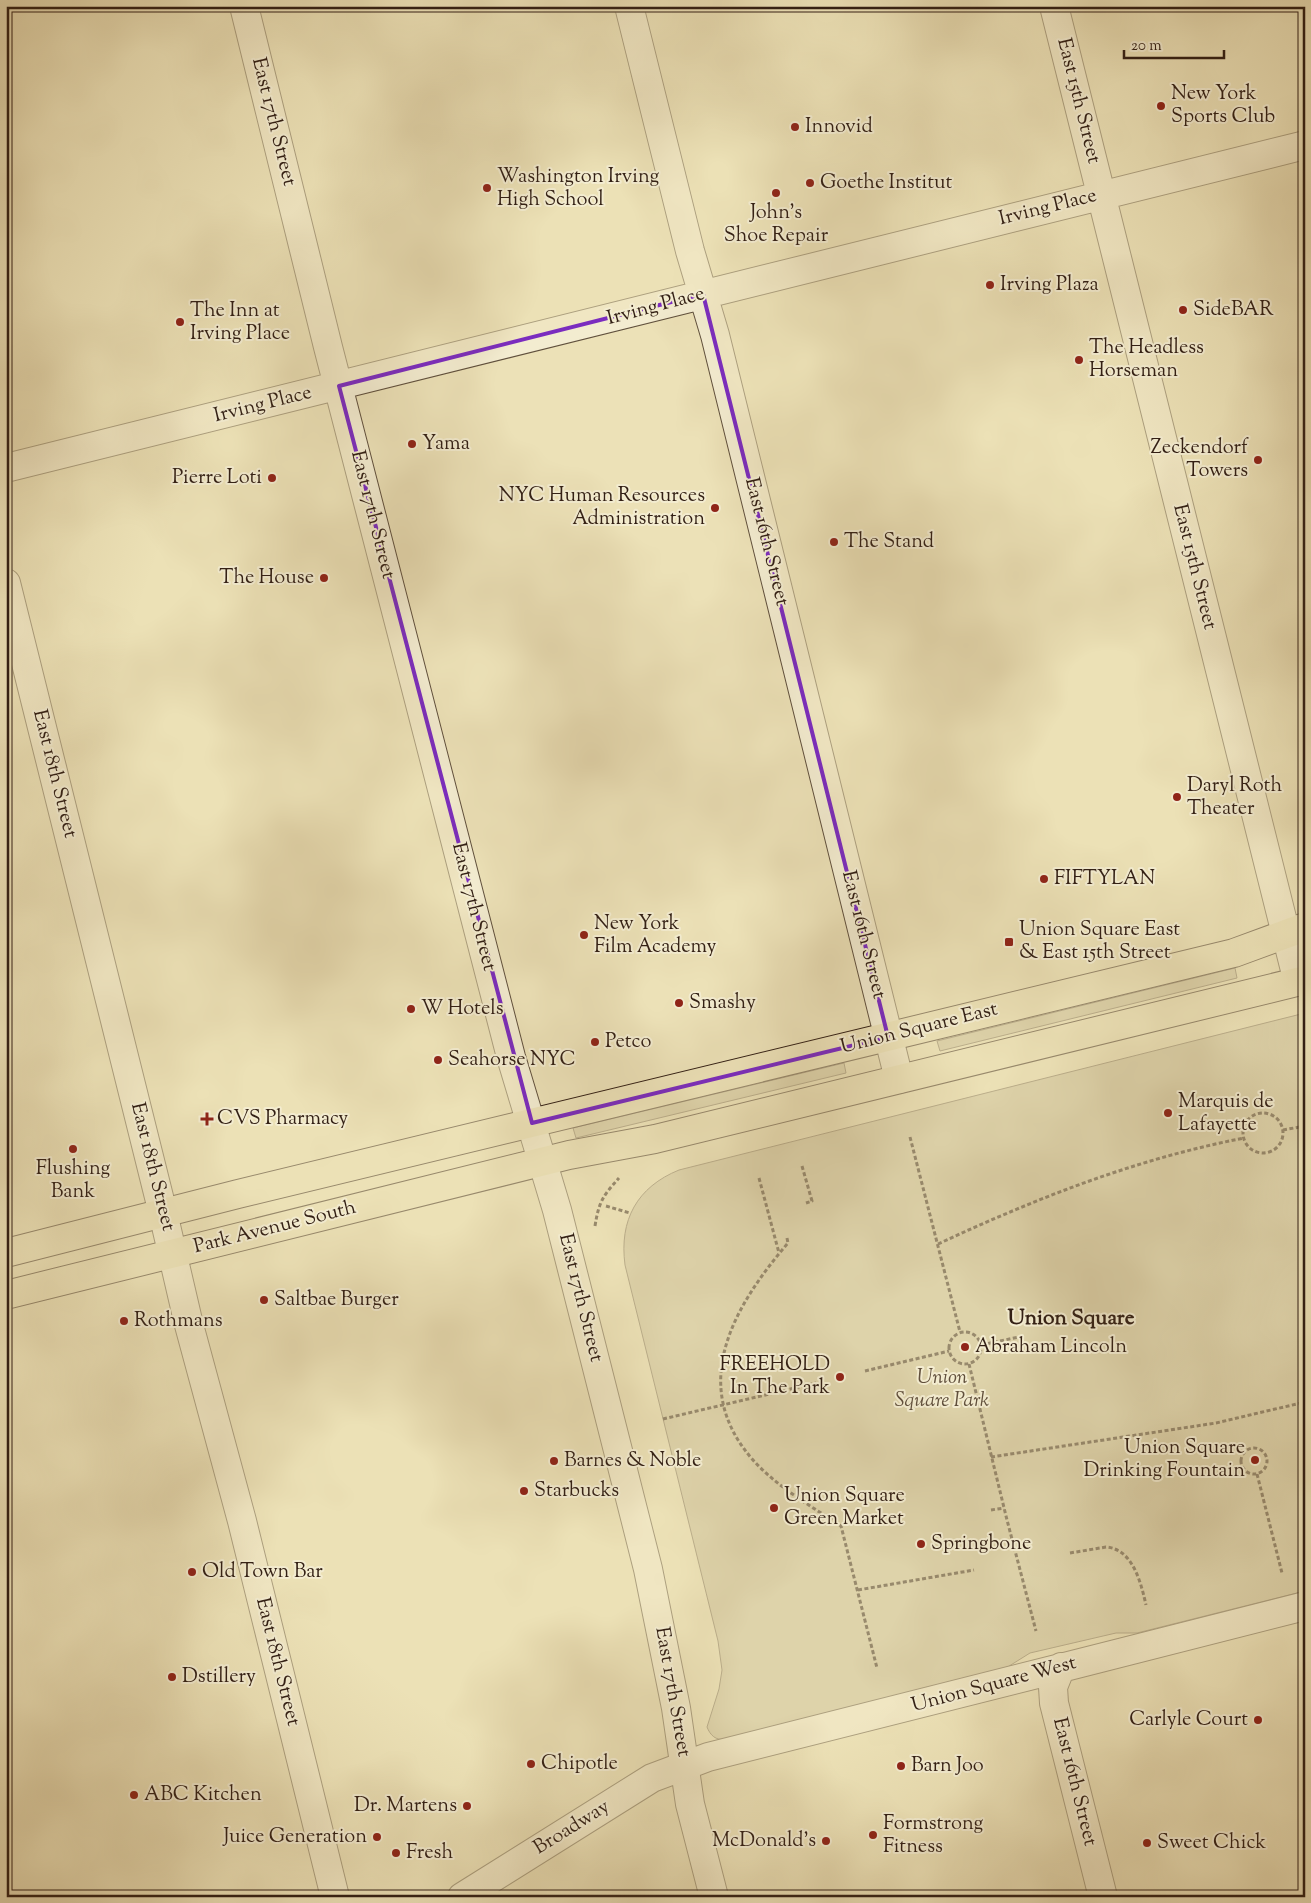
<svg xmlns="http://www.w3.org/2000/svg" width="1311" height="1903" viewBox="0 0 1311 1903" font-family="'Sorts Mill Goudy',serif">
  <rect width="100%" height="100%" fill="#ece1b7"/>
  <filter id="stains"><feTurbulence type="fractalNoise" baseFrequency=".004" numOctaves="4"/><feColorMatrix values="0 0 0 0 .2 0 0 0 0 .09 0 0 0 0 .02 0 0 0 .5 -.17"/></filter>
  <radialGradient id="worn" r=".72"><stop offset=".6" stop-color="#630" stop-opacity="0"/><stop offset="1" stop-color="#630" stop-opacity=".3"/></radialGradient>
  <path fill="#ccc09b" stroke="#7f7058" d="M1235,968L1237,978L940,1051L937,1041Z
    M1305,1013V1591L1137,1633H1116L1030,1653L1006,1668L725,1739C716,1741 710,1735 707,1727L719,1689L722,1670L718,1641L625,1265C619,1220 637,1187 679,1170Z
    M844,1063L846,1073L576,1138L573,1128Z"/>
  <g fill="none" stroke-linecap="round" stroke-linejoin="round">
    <g stroke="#60503d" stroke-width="30">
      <path id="street" d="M244,6L328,347L511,1057L557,1210L648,1569L676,1708L690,1804L714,1897
        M629,6L690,251L715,335L899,1079
        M1054,6L1298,982
        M6,468L1305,145
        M6,583L163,1213L189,1325L242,1521L335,1897
        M1061,1667L1053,1687L1054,1703L1103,1897
        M462,1897L652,1778L708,1757C907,1708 1106,1656 1305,1606"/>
    </g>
    <g stroke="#321f14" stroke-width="30">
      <path id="primary" d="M6,1253L238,1194L1234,953L1305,927
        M6,1295L569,1155L655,1139L1305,980"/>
    </g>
    <path stroke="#321f14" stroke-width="3" stroke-dasharray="4 2.5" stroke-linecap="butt" d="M1302,1027L1305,1036
      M1243 1133a20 20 0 1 1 40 0a20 20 0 1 1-40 0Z
      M1283,1130L1305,1126
      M910,1137L960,1332
      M802,1166L812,1201L806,1203
      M759,1178L779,1253
      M606,1206L630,1213
      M595,1226C599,1201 603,1196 619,1178
      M787,1238L788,1243C734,1306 687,1385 753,1460C777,1487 811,1506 841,1526L877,1668
      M938,1244C1037,1198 1136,1159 1244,1138
      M949 1348a16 16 0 1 1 32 0a16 16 0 1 1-32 0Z
      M981,1345L1019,1337
      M969,1364L1007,1520L1036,1631
      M865,1371L949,1351
      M663,1419L816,1383
      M1241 1461a13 13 0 1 1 26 0a13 13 0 1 1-26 0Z
      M991,1457L1216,1423L1305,1402
      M1257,1474L1282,1573
      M991,1510L1004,1508
      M1070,1553L1106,1547C1133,1549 1141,1583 1146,1605
      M858,1590L974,1570"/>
    <use href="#street" stroke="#f3ecd0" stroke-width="28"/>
    <use href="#primary" stroke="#ece1b7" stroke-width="28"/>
  </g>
  <path d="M0 0H1311V1903H0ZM703,294L888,1037L532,1123L339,386Z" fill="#ece1b7" fill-opacity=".55" fill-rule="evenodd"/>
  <path fill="none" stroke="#7b2cbf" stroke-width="4" stroke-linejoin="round" d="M703,294L888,1037L532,1123L339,386Z"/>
  <g fill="#8f2418" stroke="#f3ecd0" stroke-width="2">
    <circle cx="1161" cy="106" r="5"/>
    <circle cx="795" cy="127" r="5"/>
    <circle cx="810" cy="183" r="5"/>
    <circle cx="487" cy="188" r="5"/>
    <circle cx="776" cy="193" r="5"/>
    <circle cx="990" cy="285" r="5"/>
    <circle cx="1183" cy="310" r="5"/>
    <circle cx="180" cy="322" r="5"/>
    <circle cx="1079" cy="360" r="5"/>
    <circle cx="412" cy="444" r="5"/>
    <circle cx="1258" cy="460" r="5"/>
    <circle cx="272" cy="478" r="5"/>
    <circle cx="715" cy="508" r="5"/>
    <circle cx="834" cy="542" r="5"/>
    <circle cx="324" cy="578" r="5"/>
    <circle cx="1177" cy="797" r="5"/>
    <circle cx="1044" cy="879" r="5"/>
    <circle cx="584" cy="935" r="5"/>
    <rect x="1004" y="937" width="10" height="10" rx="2.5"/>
    <circle cx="679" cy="1003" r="5"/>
    <circle cx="411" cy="1009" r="5"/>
    <circle cx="595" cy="1042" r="5"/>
    <circle cx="438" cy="1060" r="5"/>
    <circle cx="1168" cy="1113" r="5"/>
    <path d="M204.5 1111.5h5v5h5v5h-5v5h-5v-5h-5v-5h5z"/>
    <circle cx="73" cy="1149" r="5"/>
    <circle cx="264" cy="1300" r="5"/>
    <circle cx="124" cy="1321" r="5"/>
    <circle cx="965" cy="1347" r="5"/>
    <circle cx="840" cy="1377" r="5"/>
    <circle cx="1255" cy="1460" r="5"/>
    <circle cx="554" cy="1461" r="5"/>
    <circle cx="524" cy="1491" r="5"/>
    <circle cx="774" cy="1508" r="5"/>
    <circle cx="921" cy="1544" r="5"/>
    <circle cx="192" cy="1572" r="5"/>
    <circle cx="172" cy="1677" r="5"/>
    <circle cx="1258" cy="1720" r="5"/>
    <circle cx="531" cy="1764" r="5"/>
    <circle cx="901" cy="1766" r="5"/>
    <circle cx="134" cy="1795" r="5"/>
    <circle cx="467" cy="1806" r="5"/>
    <circle cx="873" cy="1835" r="5"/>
    <circle cx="377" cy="1837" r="5"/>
    <circle cx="826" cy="1841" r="5"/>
    <circle cx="1147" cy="1843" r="5"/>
    <circle cx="396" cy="1853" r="5"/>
  </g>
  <g text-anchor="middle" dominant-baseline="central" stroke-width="4" stroke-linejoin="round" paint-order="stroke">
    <g font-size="20" fill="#321f14" stroke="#f3ecd0" text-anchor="start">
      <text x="1171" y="94">New York<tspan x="1171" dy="23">Sports Club</tspan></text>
      <text x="805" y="127">Innovid</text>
      <text x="497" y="177">Washington Irving<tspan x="497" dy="23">High School</tspan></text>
      <text x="820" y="183">Goethe Institut</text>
      <text x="776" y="213" text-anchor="middle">John's<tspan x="776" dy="23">Shoe Repair</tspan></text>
      <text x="1000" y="285">Irving Plaza</text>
      <text x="1193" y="310">SideBAR</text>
      <text x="190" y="311">The Inn at<tspan x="190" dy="23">Irving Place</tspan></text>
      <text x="1089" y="348">The Headless<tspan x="1089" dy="23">Horseman</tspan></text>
      <text x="422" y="444">Yama</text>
      <text x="1248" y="448" text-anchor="end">Zeckendorf<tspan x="1248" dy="23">Towers</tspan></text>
      <text x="262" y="478" text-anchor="end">Pierre Loti</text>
      <text x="705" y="496" text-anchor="end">NYC Human Resources<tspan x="705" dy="23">Administration</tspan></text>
      <text x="844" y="542">The Stand</text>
      <text x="314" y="578" text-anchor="end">The House</text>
      <text x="1187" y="786">Daryl Roth<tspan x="1187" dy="23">Theater</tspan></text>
      <text x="1054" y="879">FIFTYLAN</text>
      <text x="594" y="924">New York<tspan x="594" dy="23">Film Academy</tspan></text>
      <text x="1019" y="930">Union Square East<tspan x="1019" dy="23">&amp; East 15th Street</tspan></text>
      <text x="689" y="1003">Smashy</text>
      <text x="421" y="1009">W Hotels</text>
      <text x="605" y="1042">Petco</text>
      <text x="448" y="1060">Seahorse NYC</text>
      <text x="1178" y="1102">Marquis de<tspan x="1178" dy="23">Lafayette</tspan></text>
      <text x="217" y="1119">CVS Pharmacy</text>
      <text x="73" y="1169" text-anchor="middle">Flushing<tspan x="73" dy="23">Bank</tspan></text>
      <text x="274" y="1300">Saltbae Burger</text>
      <text x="134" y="1321">Rothmans</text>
      <text x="975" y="1347">Abraham Lincoln</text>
      <text x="830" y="1365" text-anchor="end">FREEHOLD<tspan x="830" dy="23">In The Park</tspan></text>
      <text x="1245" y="1448" text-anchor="end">Union Square<tspan x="1245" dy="23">Drinking Fountain</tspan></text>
      <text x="564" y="1461">Barnes &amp; Noble</text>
      <text x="534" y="1491">Starbucks</text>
      <text x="784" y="1496">Union Square<tspan x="784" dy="23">Green Market</tspan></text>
      <text x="931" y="1544">Springbone</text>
      <text x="202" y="1572">Old Town Bar</text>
      <text x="182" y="1677">Dstillery</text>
      <text x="1248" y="1720" text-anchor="end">Carlyle Court</text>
      <text x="541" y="1764">Chipotle</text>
      <text x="911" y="1766">Barn Joo</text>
      <text x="144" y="1795">ABC Kitchen</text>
      <text x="457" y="1806" text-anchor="end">Dr. Martens</text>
      <text x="883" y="1824">Formstrong<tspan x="883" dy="23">Fitness</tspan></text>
      <text x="367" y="1837" text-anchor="end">Juice Generation</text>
      <text x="816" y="1841" text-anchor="end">McDonald's</text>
      <text x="1157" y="1843">Sweet Chick</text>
      <text x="406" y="1853">Fresh</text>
    </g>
    <g font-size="20" fill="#321f14" stroke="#f3ecd0">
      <text transform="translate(1078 101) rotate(76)">East 15th Street</text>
      <text transform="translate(273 122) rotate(76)">East 17th Street</text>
      <text transform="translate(1048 208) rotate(-14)">Irving Place</text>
      <text transform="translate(656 307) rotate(-15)">Irving Place</text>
      <text transform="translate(263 405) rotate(-14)">Irving Place</text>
      <text transform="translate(372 515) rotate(76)">East 17th Street</text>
      <text transform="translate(766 542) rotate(76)">East 16th Street</text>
      <text transform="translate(1194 567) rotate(76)">East 15th Street</text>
      <text transform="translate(54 774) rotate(76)">East 18th Street</text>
      <text transform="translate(473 907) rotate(76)">East 17th Street</text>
      <text transform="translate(863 935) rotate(76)">East 16th Street</text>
      <text transform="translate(919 1029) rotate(-14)">Union Square East</text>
      <text transform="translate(152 1167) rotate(76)">East 18th Street</text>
      <text transform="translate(275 1228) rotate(-14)">Park Avenue South</text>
      <text transform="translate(580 1298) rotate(76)">East 17th Street</text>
      <text transform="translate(277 1662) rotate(76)">East 18th Street</text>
      <text transform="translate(994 1685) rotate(-15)">Union Square West</text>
      <text transform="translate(672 1692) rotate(80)">East 17th Street</text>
      <text transform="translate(1074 1782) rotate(76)">East 16th Street</text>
      <text transform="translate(572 1828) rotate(-32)">Broadway</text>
    </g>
    <g font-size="20" font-style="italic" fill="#604f3c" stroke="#f3ecd0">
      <text x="942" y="1378">Union<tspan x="942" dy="23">Square Park</tspan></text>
    </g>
    <g font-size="21" font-weight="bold" fill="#321f14" stroke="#f3ecd0">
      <text x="1071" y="1319">Union Square</text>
    </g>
  </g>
  <rect width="1311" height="1903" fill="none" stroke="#ece1b7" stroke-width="25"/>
  <rect x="8" y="8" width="1296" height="1888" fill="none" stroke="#321f14" stroke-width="2.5"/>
  <rect x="12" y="12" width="1286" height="1878" fill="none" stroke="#321f14"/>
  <path d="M1124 50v8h100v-8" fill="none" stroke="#321f14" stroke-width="2.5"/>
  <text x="1131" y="50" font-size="15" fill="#321f14" stroke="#f3ecd0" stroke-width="4" paint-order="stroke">20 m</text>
  <rect width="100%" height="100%" filter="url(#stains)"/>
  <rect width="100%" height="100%" fill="url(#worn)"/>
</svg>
